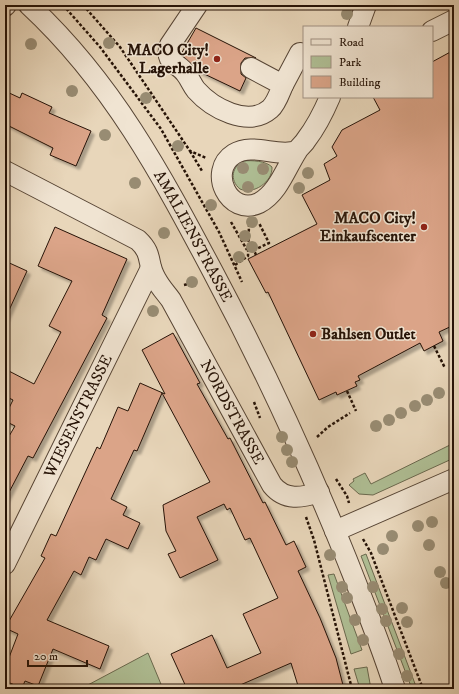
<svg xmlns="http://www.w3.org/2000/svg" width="459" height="694" viewBox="0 0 459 694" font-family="'IM FELL DW Pica',serif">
  <defs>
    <filter id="shadow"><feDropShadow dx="3.5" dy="3.5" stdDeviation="1" flood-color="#0004"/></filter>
  </defs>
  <rect width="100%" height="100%" fill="#e8d6ba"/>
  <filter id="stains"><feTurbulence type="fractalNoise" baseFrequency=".005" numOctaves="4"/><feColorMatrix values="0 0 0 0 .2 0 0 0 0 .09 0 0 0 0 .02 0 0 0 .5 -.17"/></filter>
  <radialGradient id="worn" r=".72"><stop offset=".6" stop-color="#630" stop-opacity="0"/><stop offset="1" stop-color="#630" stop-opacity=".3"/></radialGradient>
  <path fill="#afbf95" stroke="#6a694e" d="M244,161C252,160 266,161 272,167C273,182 253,195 240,189C229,180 232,166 244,161Z
    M454,443V458L373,495L359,494L349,485L354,481L353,479L365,473L371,484Z
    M366,554L417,689H412L361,556Z
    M334,574L362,650L351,654L328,575Z
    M148,653L163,689H86V686Z
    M367,667L371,689H360L354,669Z"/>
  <path fill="#dba488" stroke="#261307" filter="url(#shadow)" d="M196,28L256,58H245L241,63V74L246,78L240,91L198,71L181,54Z
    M454,50V325L439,332L443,341L424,351L420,343L358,376L360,380L355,382L357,386L337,395L336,392L319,400L268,292L266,293L248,259L317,224L302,195L330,180L324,164L337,156L332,147L342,130L380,110L373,97H432V62Z
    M5,91L20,98L22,93L52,107L49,113L91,131L76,166L50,155L53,148L5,124Z
    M55,227L127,259L102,315L107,318L33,458L28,456L5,500V443L15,426L5,421V416L13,400L5,396V369L34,384L61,332L49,326L72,281L38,266Z
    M5,261L27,271L5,319Z
    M173,333L200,383L197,384L228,439L230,438L263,503L265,502L286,545L294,541L306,567L298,571L320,618L336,658L344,689H299L291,663L231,689H187L171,654L212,635L227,668L261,653L243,614L278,598L250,538L245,540L230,508L227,510L224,504L197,517L218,560L180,578L168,554L176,551L166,531L163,505L210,482L162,393L137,451L134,450L111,499L127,507L123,515L140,523L128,549L106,539L96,560L89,557L81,575L74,571L47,620L109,646L100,669L53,649L38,686L25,681L22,688L5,681V668L18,634L5,628L45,558L41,556L51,534L56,536L97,447L100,449L118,407L128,411L140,383L165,394L142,350Z"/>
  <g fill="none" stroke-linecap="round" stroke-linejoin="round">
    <g stroke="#564434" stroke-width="22">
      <g id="minor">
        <path id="s1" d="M29,5C112,82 161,174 213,272C263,366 307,461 347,560C364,603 381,645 395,689"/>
        <path d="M197,5L170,45C164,64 178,62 186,74C190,79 192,85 196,90C212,108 248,128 270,109C276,104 280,92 283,85L251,68"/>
        <path d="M5,6L6,5"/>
        <path d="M358,27L366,5"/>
        <path d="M432,31L454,20"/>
        <path d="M283,85L300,53"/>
        <path d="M297,151C277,158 253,142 234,154C207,171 229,217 259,203C278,193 286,168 297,151C299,147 304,144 306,140C316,127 324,111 330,97"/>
        <path id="s2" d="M5,171L138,240C154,255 146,263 156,279C160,287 166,293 171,300L272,485C285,501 302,498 319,492"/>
        <path d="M335,531L454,479"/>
        <path id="s3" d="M5,564L151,268"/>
      </g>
    </g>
    <path stroke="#261307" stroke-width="2.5" stroke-dasharray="3 2" stroke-linecap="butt" d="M63,5L100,47L161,129L219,232L242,282
      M83,5L120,47L190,151L206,158
      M190,151L202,171
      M231,222L247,250
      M256,255L254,250L269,243L259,223
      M235,265L248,256L249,225
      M184,285L197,282
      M434,346L445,368
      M347,391L356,411
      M254,402L260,418
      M317,437L328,427L350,413
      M336,479L347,496L349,503
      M306,517L314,540L352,689
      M363,539L371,553L423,689"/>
    <use href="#minor" stroke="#f0e4d2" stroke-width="20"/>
  </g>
  <g fill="#988c73">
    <circle cx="347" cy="14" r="6"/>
    <circle cx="109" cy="43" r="6"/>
    <circle cx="31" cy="44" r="6"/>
    <circle cx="72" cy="91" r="6"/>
    <circle cx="146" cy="98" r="6"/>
    <circle cx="105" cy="135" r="6"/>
    <circle cx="178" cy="146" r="6"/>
    <circle cx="243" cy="168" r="6"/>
    <circle cx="263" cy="169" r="6"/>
    <circle cx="308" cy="173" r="6"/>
    <circle cx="135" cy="183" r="6"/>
    <circle cx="248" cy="187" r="6"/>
    <circle cx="299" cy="188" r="6"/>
    <circle cx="211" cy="205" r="6"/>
    <circle cx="252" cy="222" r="6"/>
    <circle cx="164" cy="233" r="6"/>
    <circle cx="245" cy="236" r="6"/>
    <circle cx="252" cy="247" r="6"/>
    <circle cx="239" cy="257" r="6"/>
    <circle cx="192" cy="282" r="6"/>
    <circle cx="153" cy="311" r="6"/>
    <circle cx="439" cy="393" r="6"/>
    <circle cx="427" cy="400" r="6"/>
    <circle cx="415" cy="406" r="6"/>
    <circle cx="401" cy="413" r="6"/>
    <circle cx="389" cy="420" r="6"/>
    <circle cx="376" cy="426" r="6"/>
    <circle cx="282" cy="437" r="6"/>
    <circle cx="287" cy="450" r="6"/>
    <circle cx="292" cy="462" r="6"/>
    <circle cx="432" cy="522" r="6"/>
    <circle cx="418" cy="526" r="6"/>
    <circle cx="392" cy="536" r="6"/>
    <circle cx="429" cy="545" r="6"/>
    <circle cx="383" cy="549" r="6"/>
    <circle cx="330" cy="555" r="6"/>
    <circle cx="440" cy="572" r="6"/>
    <circle cx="446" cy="583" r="6"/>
    <circle cx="342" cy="587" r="6"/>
    <circle cx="373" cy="587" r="6"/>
    <circle cx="347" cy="598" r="6"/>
    <circle cx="402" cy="608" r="6"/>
    <circle cx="382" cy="609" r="6"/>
    <circle cx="355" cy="620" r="6"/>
    <circle cx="386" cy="621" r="6"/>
    <circle cx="407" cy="622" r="6"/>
    <circle cx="363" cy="640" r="6"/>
    <circle cx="399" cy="654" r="6"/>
    <circle cx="407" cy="676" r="6"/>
  </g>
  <g fill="#8f2418" stroke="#f0e4d2" stroke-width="1.5">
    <circle cx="217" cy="59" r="4"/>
    <circle cx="424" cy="227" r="4"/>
    <circle cx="313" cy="334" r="4"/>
  </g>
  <g text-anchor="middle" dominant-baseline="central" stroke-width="3" stroke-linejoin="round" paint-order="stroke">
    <g font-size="16" font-weight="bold" fill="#261307" stroke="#f0e4d2" text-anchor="end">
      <text x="209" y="50">MACO City!<tspan x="209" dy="18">Lagerhalle</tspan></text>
      <text x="416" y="218">MACO City!<tspan x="416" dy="18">Einkaufscenter</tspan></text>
      <text x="321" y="334" text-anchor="start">Bahlsen Outlet</text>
    </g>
    <g font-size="16" fill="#261307" stroke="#f0e4d2">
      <text stroke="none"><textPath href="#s1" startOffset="285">AMALIENSTRASSE</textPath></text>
      <text stroke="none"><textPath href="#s2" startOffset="347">NORDSTRASSE</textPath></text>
      <text stroke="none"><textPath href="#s3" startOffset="165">WIESENSTRASSE</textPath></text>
    </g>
  </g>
  <rect width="459" height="694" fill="none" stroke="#e8d6ba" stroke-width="20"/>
  <rect x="6" y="6" width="447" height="682" fill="none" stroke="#261307" stroke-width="2"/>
  <rect x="10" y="10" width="439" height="674" fill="none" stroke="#261307"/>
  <rect x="303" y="26" width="130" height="72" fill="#f0e4d2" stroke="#9f9081"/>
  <rect x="311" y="39" width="20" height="6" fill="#f0e4d2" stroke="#9f9081"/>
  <text x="339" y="46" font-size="12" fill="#261307">Road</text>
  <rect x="311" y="56" width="20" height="12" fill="#afbf95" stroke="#9f9081"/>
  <text x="339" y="66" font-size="12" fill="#261307">Park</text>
  <rect x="311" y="76" width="20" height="12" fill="#dba488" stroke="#9f9081"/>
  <text x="339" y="86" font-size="12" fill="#261307">Building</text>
  <path d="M28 660v6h59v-6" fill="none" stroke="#261307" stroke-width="2"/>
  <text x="34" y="660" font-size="12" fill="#261307" stroke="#f0e4d2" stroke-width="3" paint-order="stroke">20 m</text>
  <rect width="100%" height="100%" filter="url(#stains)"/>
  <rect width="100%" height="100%" fill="url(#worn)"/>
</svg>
